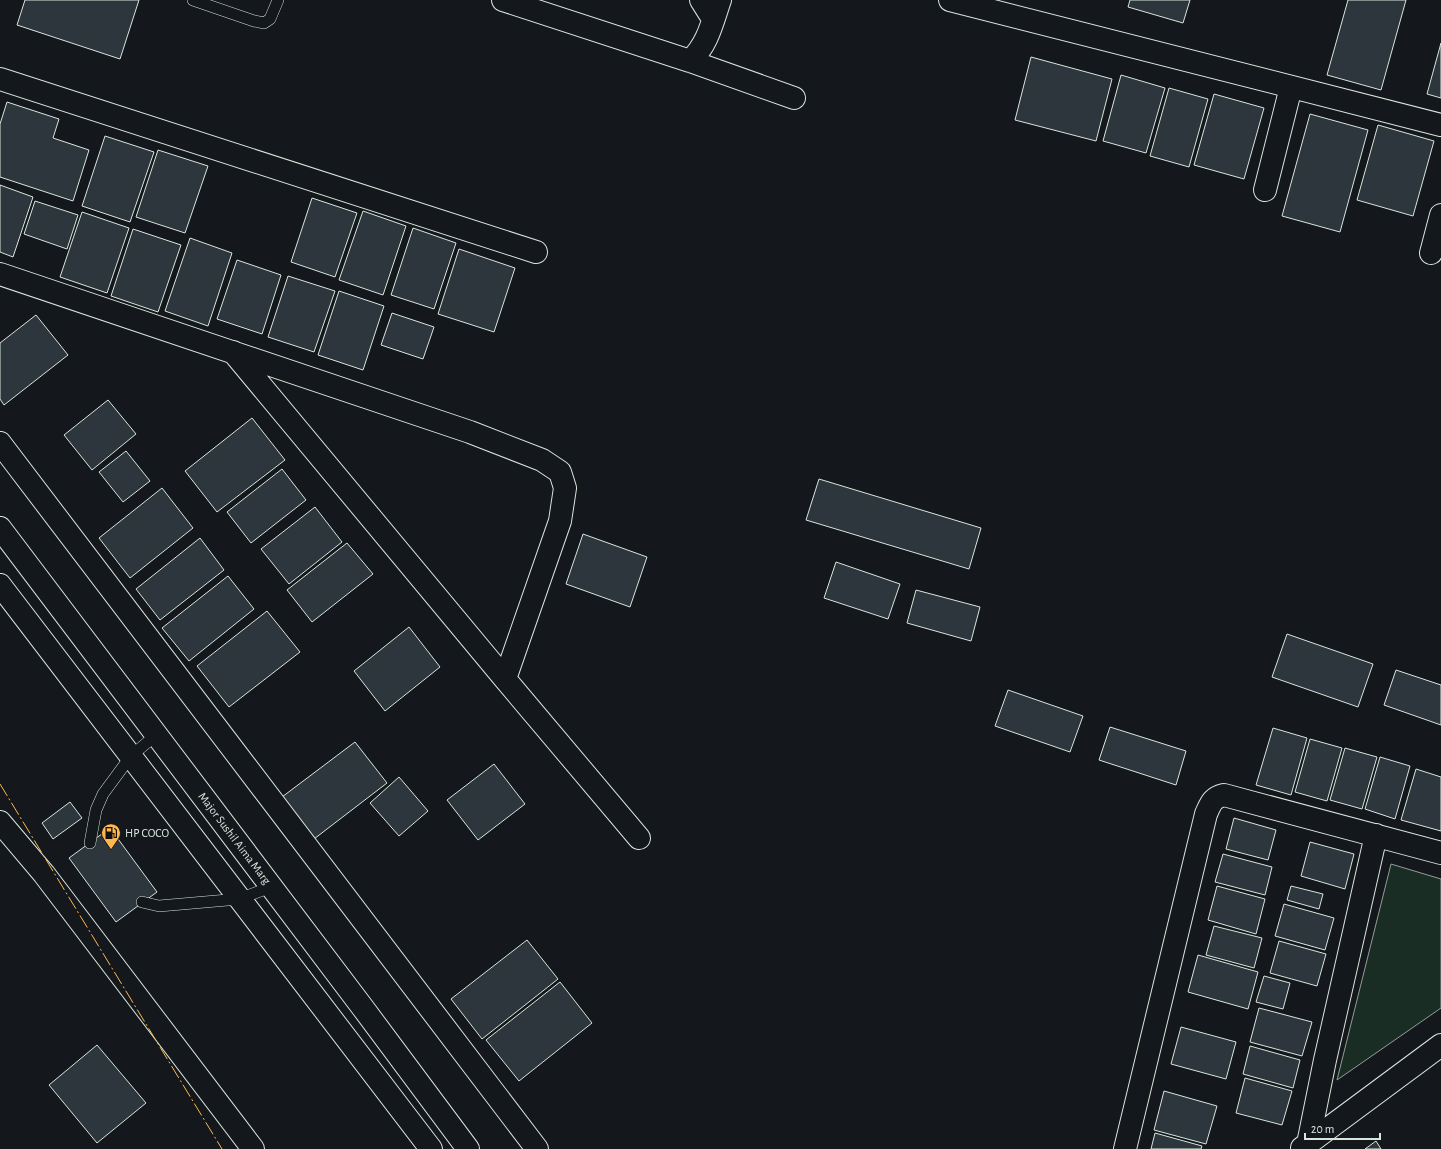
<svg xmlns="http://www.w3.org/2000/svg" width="1441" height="1149" viewBox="0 0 1441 1149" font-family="'Alegreya Sans',sans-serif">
  <rect width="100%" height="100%" fill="#14181c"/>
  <path fill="#1a2d24" stroke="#939e99" d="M1391,864L1441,879V1008L1337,1080Z"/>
  <path fill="#2c363c" stroke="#d8e6dc" d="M25,0H139L120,59L17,25Z
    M1130,0H1190L1183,23L1128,7Z
    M1348,0H1406L1381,90L1327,75Z
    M1441,43V98L1427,94Z
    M1031,57L1112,79L1096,141L1015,120Z
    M1121,75L1165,88L1146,153L1103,141Z
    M1169,88L1208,99L1189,167L1150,156Z
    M1214,94L1264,108L1244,179L1194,165Z
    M7,102L59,119L53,138L89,150L73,201L0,177V124Z
    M1310,114L1368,130L1340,232L1282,216Z
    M1378,125L1434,141L1413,216L1357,200Z
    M105,136L154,152L130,222L82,206Z
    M158,150L208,166L185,233L136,217Z
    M0,185L33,197L13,257L0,252Z
    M312,198L357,213L335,277L291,262Z
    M35,201L78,215L67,249L24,234Z
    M363,211L406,226L383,295L339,280Z
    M82,212L129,228L107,293L60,277Z
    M413,228L456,243L434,309L391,295Z
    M133,229L181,245L158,312L111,296Z
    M190,238L232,253L208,326L165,311Z
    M459,249L515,268L494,332L438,314Z
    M237,260L281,275L262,334L217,319Z
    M288,276L335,291L314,352L268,337Z
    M339,291L384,306L363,370L318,355Z
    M392,313L434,327L423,359L381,345Z
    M36,315L68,355L4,405L0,399V343Z
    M108,400L136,434L92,470L64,435Z
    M252,418L285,460L217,512L185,471Z
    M126,451L150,481L123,502L99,472Z
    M282,469L306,500L251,543L227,512Z
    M819,479L981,528L969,569L806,520Z
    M162,488L193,528L130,578L99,538Z
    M315,507L342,542L289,584L261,549Z
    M583,534L647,557L630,607L566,584Z
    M200,538L224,570L160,620L136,589Z
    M347,543L373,574L312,622L287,590Z
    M836,562L900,584L888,619L824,598Z
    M228,576L254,609L189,661L162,628Z
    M916,590L980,607L971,641L907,623Z
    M267,611L300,652L229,707L197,666Z
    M409,627L440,667L385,711L354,671Z
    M1287,634L1373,664L1358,707L1272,677Z
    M1396,670L1441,685V725L1384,705Z
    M1008,690L1083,716L1070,752L995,726Z
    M1110,727L1186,751L1176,785L1099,760Z
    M1273,728L1307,738L1291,795L1256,785Z
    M1310,739L1342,748L1327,801L1295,792Z
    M355,742L387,783L314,839L282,797Z
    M1345,748L1377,757L1362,809L1330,800Z
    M1380,757L1410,766L1395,819L1365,809Z
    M494,764L525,804L478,840L447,800Z
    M1416,769L1441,777V831L1401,820Z
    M399,777L428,811L399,836L370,803Z
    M70,802L82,818L53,839L42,823Z
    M1234,818L1276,830L1268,860L1226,849Z
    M110,828L157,892L116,922L69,858Z
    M1310,842L1354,854L1345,889L1301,876Z
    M1223,854L1272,867L1265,895L1215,882Z
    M1217,886L1265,899L1256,934L1208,920Z
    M1291,886L1323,894L1319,909L1287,900Z
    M1284,904L1334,918L1325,950L1275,936Z
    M1214,926L1262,938L1254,968L1206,955Z
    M527,940L558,979L482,1039L451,999Z
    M1279,941L1326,954L1317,986L1270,973Z
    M1198,955L1258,972L1248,1009L1188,992Z
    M1264,976L1290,983L1283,1009L1256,1002Z
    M560,982L592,1023L519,1081L486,1040Z
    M1259,1008L1312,1022L1302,1056L1250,1042Z
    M1181,1027L1236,1042L1226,1079L1171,1064Z
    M97,1045L146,1103L97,1143L49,1085Z
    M1250,1046L1300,1060L1293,1088L1243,1074Z
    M1245,1078L1292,1091L1282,1125L1236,1113Z
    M1164,1091L1217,1106L1206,1144L1154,1130Z
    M1155,1133L1202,1146L1201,1149H1151Z
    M1376,1141L1381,1149H1365Z"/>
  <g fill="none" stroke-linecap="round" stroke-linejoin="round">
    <g stroke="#d8e6dc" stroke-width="12">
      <path id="lane" d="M193,0L254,21L264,23L270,19L278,0
        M90,843L96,810L103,794L131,756L156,735
        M142,902L159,906L239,899L271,887"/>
    </g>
    <g stroke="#d8e6dc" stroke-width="24">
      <path id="street" d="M503,0L690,61L794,98
        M701,0L713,19
        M950,0L1441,125
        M690,61C708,44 712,23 720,0
        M0,79L536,252
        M1265,190L1291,87
        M1431,253L1441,215
        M0,274L470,432L542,460L560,472L565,488L560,521L505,679
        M233,352L505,679L639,838
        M0,443L537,1149
        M0,822L44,874L253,1149
        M1308,1144L1325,1060L1376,835
        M1302,1148L1441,1045
        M1125,1149L1206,814C1211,803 1212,798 1224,795L1441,853"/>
    </g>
    <g stroke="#d8e6dc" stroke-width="24">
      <g id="secondary">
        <path id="s1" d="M0,528L363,1008L468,1149"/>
        <path d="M0,585L431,1149"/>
      </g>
    </g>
    <use href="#lane" stroke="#14181c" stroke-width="11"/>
    <use href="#street" stroke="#14181c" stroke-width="22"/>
    <use href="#secondary" stroke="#14181c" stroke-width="22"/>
    <path stroke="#ffb74d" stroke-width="1" stroke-dasharray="14 3 2 3" stroke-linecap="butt" d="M0,784L222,1149"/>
  </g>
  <defs>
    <g id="fuel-pin" transform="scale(1)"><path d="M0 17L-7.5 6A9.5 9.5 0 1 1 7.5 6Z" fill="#ffb74d" stroke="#14181c"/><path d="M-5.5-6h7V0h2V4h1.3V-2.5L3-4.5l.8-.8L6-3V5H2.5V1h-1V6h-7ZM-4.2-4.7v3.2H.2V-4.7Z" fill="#111"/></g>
  </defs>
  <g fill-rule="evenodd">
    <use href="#fuel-pin" x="111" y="833"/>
  </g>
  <g text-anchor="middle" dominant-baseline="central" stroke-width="3" stroke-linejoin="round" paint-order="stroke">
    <g font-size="12" fill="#d8e6dc" stroke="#14181c" text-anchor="start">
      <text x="125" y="833">HP COCO</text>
    </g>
    <g font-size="12" fill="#d8e6dc" stroke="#14181c">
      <text stroke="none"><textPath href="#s1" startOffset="389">Major Sushil Aima Marg</textPath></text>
    </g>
  </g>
  <path d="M1305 1133v6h75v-6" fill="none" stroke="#d8e6dc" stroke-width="2"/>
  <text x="1311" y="1133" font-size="12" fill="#d8e6dc" stroke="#14181c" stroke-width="3" paint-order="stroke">20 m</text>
</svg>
